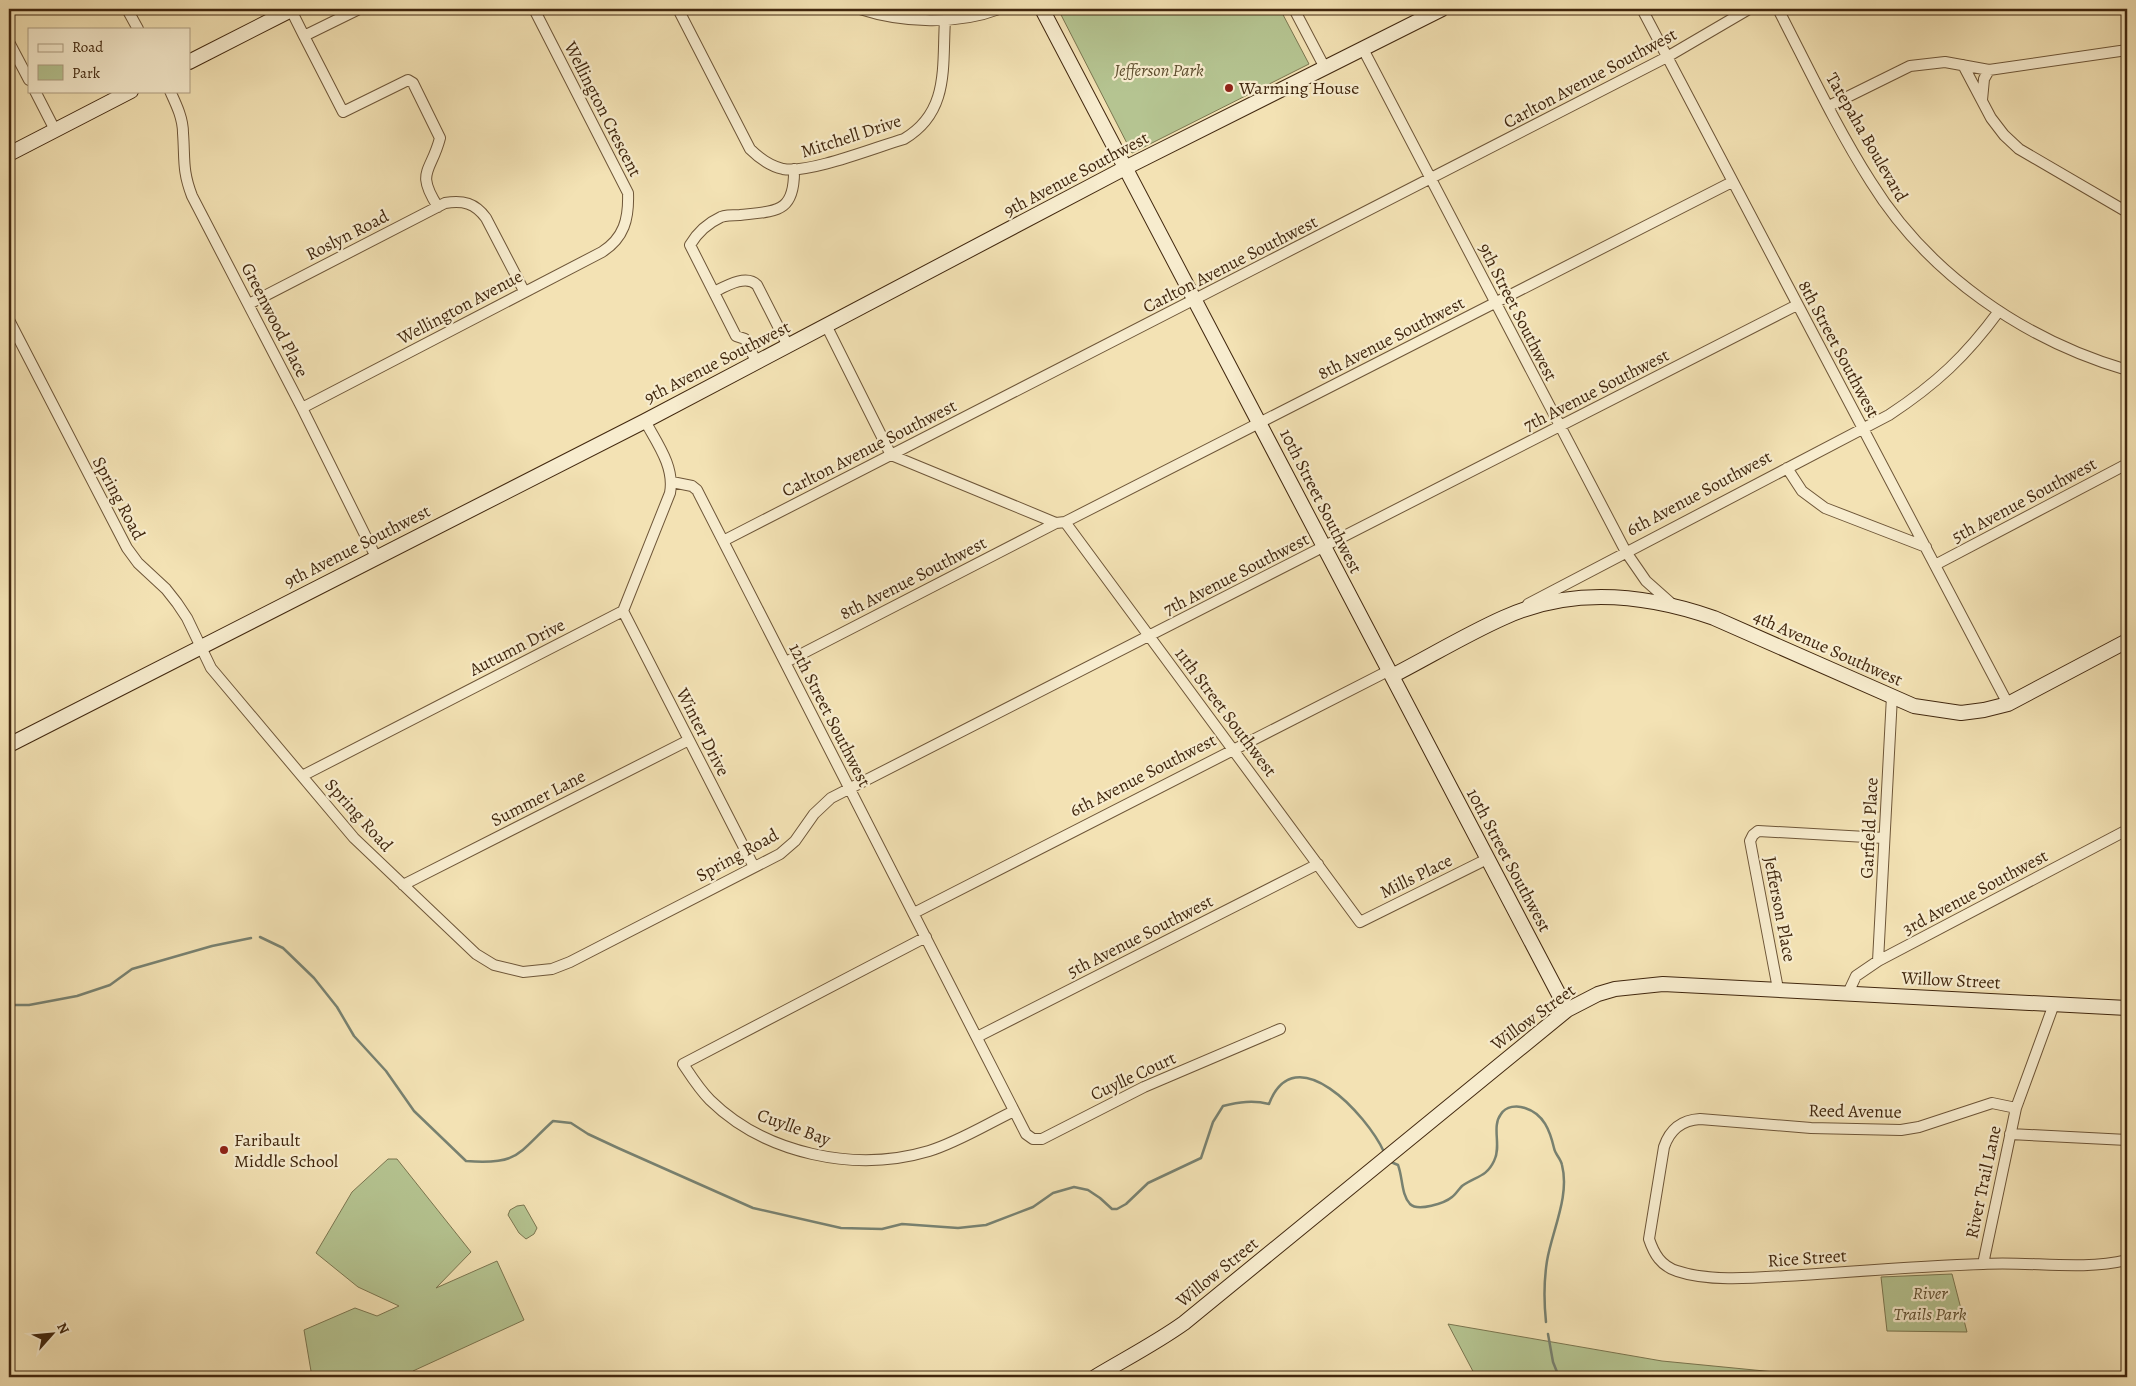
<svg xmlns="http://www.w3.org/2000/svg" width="2136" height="1386" viewBox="0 0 2136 1386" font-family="Alegreya,serif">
  <rect width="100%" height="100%" fill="#f3e2b4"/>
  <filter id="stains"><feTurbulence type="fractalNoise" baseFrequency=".004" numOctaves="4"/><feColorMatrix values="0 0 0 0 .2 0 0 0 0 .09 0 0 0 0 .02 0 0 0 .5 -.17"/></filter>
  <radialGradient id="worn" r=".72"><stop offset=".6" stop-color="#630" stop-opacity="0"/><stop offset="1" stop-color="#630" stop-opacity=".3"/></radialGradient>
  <path fill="#b5c491" stroke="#7b7650" d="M1058,9H1280L1309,64L1132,153Z
    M388,1159H397L471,1252L436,1288L497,1261L524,1320L413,1371L407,1377H312L304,1330L355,1308L377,1316L399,1306L358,1287L316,1253L352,1192Z
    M524,1205L537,1228L534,1234L526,1239L519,1233L508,1215L510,1210L517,1206Z
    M1952,1274L1967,1332L1887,1331L1881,1277Z
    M1448,1324L1662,1361L1826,1377H1476Z"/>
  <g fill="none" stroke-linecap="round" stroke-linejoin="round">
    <path stroke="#788170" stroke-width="2.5" d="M260,937L283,948L314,978L337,1007L354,1036L386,1071L414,1111L466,1161C519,1165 517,1154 553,1121L571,1123L588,1134L618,1148L753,1208L841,1228L882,1229L902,1224L958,1228L986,1225L1033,1207L1053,1193L1074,1187L1088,1190L1100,1198L1112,1209H1117L1126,1204L1148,1183L1201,1158L1213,1122L1223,1106C1239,1102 1253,1100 1269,1104C1295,1036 1367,1115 1384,1152
      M9,1005H29L77,996L110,985L132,969L212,946L251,938
      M1391,1162L1398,1165C1403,1178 1401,1194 1410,1204C1418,1212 1445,1203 1452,1197C1456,1194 1459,1189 1462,1186C1475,1176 1486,1178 1494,1161C1502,1146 1491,1127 1501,1114C1506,1106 1517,1105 1525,1108C1544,1114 1550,1131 1554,1148C1555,1154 1561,1159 1562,1165C1570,1196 1552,1231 1547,1261C1544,1280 1544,1303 1546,1322
      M1548,1334L1553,1362L1559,1377"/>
    <g stroke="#6e5638" stroke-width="12">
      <path id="street" d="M127,9L138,29
        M359,9L304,36L343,112L408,80L413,83L440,138C431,173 415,171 438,207
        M678,9L750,149C760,159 770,166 783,169C809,174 876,147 904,139C950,112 942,66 945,20
        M860,9C903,23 957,25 999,9
        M1294,9L1325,68
        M1642,9L2008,704
        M1778,9C1808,67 1836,127 1871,182C1928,274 2024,340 2127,370
        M291,10L304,36
        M9,42L29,80
        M1363,49L1626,552L1646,581L1673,605
        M1963,65L1991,118L2004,135L2019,149L2127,212
        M35,91L55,130
        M170,91C176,104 183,118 183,133C185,159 182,170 192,196L302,408L376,557
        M1982,100L1984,79L1989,70
        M1829,106L1910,66L1945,62L1989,70L2127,50
        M714,292C726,286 746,274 757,285L788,346
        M249,304L445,203C463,200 475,203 486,218L524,291
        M9,320L127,548L138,563L166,589L177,603L187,618L211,668L354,838L476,954L494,965L523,972L552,969L570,962L780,854L795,841L814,814L831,798L1797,305
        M827,327L891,455L1056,523
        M757,363L745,339L736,336L690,245C697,233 708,223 721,217C726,215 734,215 740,215C777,211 795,213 794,169
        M302,408L602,252C624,238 629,219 628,193L534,9
        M1787,468L1802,491L1825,508L1926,547
        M672,482L692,486L697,490L1026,1134L1033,1139H1042L1144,1087L1280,1029
        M1065,522L1360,922L1487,859
        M723,541L1667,57L1749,9
        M1935,565L2127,464
        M1528,604L1889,415C1936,384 1966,356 1999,311
        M623,611L754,867
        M786,662L1056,523L1065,522L1732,182
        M302,776L623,611L670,493C675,467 657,443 645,421
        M403,885L689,740
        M914,913L1388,671
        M926,937L683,1064C691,1076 699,1089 710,1100C765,1154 855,1173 929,1151C958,1142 987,1124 1014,1111
        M1878,961L1892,696
        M1778,989L1750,841L1753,835L1758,831L1884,838
        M1848,993L1856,976L1878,961L2127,830
        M2054,1004L2016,1108L1992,1103L1919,1127L1901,1130L1811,1128L1700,1119C1682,1120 1670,1129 1664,1147L1649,1239C1654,1254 1661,1266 1677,1271C1712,1283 1764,1277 1802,1275C1862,1271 1923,1266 1983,1264C2031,1261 2081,1271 2127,1260
        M977,1037L1318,864
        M2010,1134L2127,1140
        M1983,1264L2016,1108"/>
    </g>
    <g stroke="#41270e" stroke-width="16">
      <path id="secondary" d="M1042,9L1567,1010
        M189,62L293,9
        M9,154L131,91
        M1392,676C1429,657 1465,635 1503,618C1572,586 1645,594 1714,618L1914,706L1961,713L1984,710L2008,704L2127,641
        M9,745L645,421L1125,168L1442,9
        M1095,1377C1125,1359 1156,1343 1184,1323L1567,1010L1598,994L1615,989L1663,984L2127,1008"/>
    </g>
    <use href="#street" stroke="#f7ecce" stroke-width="10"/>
    <use href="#secondary" stroke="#f7ecce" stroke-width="14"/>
  </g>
  <g fill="#8f2418" stroke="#f7ecce" stroke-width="2">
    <circle cx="1229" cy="88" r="5"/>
    <circle cx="224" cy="1150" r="5"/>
  </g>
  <g text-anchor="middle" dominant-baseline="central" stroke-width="4.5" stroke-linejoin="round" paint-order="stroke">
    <g font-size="18" font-style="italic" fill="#5e4e2f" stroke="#f7ecce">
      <text x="1159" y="70">Jefferson Park</text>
      <text x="1930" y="1293">River<tspan x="1930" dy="21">Trails Park</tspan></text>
    </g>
    <g font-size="18" fill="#41270e" stroke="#f7ecce">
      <text transform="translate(1590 78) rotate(-28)">Carlton Avenue Southwest</text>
      <text transform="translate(603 109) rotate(63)">Wellington Crescent</text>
      <text transform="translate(851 136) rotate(-18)">Mitchell Drive</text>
      <text transform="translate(1867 137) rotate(60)">Tatepaha Boulevard</text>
      <text transform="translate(1076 174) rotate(-28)">9th Avenue Southwest</text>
      <text transform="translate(347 235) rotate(-27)">Roslyn Road</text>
      <text transform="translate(1230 264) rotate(-27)">Carlton Avenue Southwest</text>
      <text transform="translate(460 307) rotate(-28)">Wellington Avenue</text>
      <text transform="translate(1518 312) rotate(63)">9th Street Southwest</text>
      <text transform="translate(275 320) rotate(63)">Greenwood Place</text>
      <text transform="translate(1391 338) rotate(-27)">8th Avenue Southwest</text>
      <text transform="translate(1839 349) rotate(62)">8th Street Southwest</text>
      <text transform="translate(717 362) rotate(-27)">9th Avenue Southwest</text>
      <text transform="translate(1596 390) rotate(-27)">7th Avenue Southwest</text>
      <text transform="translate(869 448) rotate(-27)">Carlton Avenue Southwest</text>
      <text transform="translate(1699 493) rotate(-28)">6th Avenue Southwest</text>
      <text transform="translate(119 498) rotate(62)">Spring Road</text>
      <text transform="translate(2024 500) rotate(-28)">5th Avenue Southwest</text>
      <text transform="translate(1321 501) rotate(63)">10th Street Southwest</text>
      <text transform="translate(357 546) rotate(-27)">9th Avenue Southwest</text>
      <text transform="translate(1236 574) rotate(-27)">7th Avenue Southwest</text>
      <text transform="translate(913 578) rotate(-27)">8th Avenue Southwest</text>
      <text transform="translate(517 647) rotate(-27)">Autumn Drive</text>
      <text transform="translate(1828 648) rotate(24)">4th Avenue Southwest</text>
      <text transform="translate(1226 712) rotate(53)">11th Street Southwest</text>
      <text transform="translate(830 715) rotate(63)">12th Street Southwest</text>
      <text transform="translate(703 732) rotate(63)">Winter Drive</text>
      <text transform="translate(1143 775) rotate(-27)">6th Avenue Southwest</text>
      <text transform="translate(538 798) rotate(-27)">Summer Lane</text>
      <text transform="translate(359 815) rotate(48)">Spring Road</text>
      <text transform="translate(1869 828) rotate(-87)">Garfield Place</text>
      <text transform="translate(737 855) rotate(-29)">Spring Road</text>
      <text transform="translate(1509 860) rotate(62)">10th Street Southwest</text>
      <text transform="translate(1416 876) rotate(-26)">Mills Place</text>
      <text transform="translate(1975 892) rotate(-28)">3rd Avenue Southwest</text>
      <text transform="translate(1780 909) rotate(79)">Jefferson Place</text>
      <text transform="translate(1140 936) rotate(-27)">5th Avenue Southwest</text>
      <text transform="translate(1951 980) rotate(3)">Willow Street</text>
      <text transform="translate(1533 1017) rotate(-36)">Willow Street</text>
      <text transform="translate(1133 1076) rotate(-25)">Cuylle Court</text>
      <text transform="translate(1855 1111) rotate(1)">Reed Avenue</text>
      <text transform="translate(794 1127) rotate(20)">Cuylle Bay</text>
      <text transform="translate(1983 1182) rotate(-78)">River Trail Lane</text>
      <text transform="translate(1807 1258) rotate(-4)">Rice Street</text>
      <text transform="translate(1217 1272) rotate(-39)">Willow Street</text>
    </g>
    <g font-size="18" fill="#41270e" stroke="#f7ecce" text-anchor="start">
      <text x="1239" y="88">Warming House</text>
      <text x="234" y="1140">Faribault<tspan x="234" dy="21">Middle School</tspan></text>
    </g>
  </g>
  <rect width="2136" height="1386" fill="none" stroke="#f3e2b4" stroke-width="30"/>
  <rect x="10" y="10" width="2116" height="1366" fill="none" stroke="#41270e" stroke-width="2.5"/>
  <rect x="15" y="15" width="2106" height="1356" fill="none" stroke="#41270e"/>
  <rect x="28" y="28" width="162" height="65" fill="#f7ecce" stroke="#ae9d81"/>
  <rect x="38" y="44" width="25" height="8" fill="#f7ecce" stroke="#ae9d81"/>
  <text x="72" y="52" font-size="15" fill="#41270e">Road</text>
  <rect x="38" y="65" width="25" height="15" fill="#b5c491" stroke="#ae9d81"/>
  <text x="72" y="78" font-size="15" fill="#41270e">Park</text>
  <g transform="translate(52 1334) rotate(63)" stroke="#f7ecce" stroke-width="4" paint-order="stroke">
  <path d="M0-4L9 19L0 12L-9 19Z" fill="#41270e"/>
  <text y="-8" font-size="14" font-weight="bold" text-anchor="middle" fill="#41270e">N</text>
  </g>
  <rect width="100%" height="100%" filter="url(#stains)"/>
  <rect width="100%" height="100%" fill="url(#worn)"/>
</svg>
